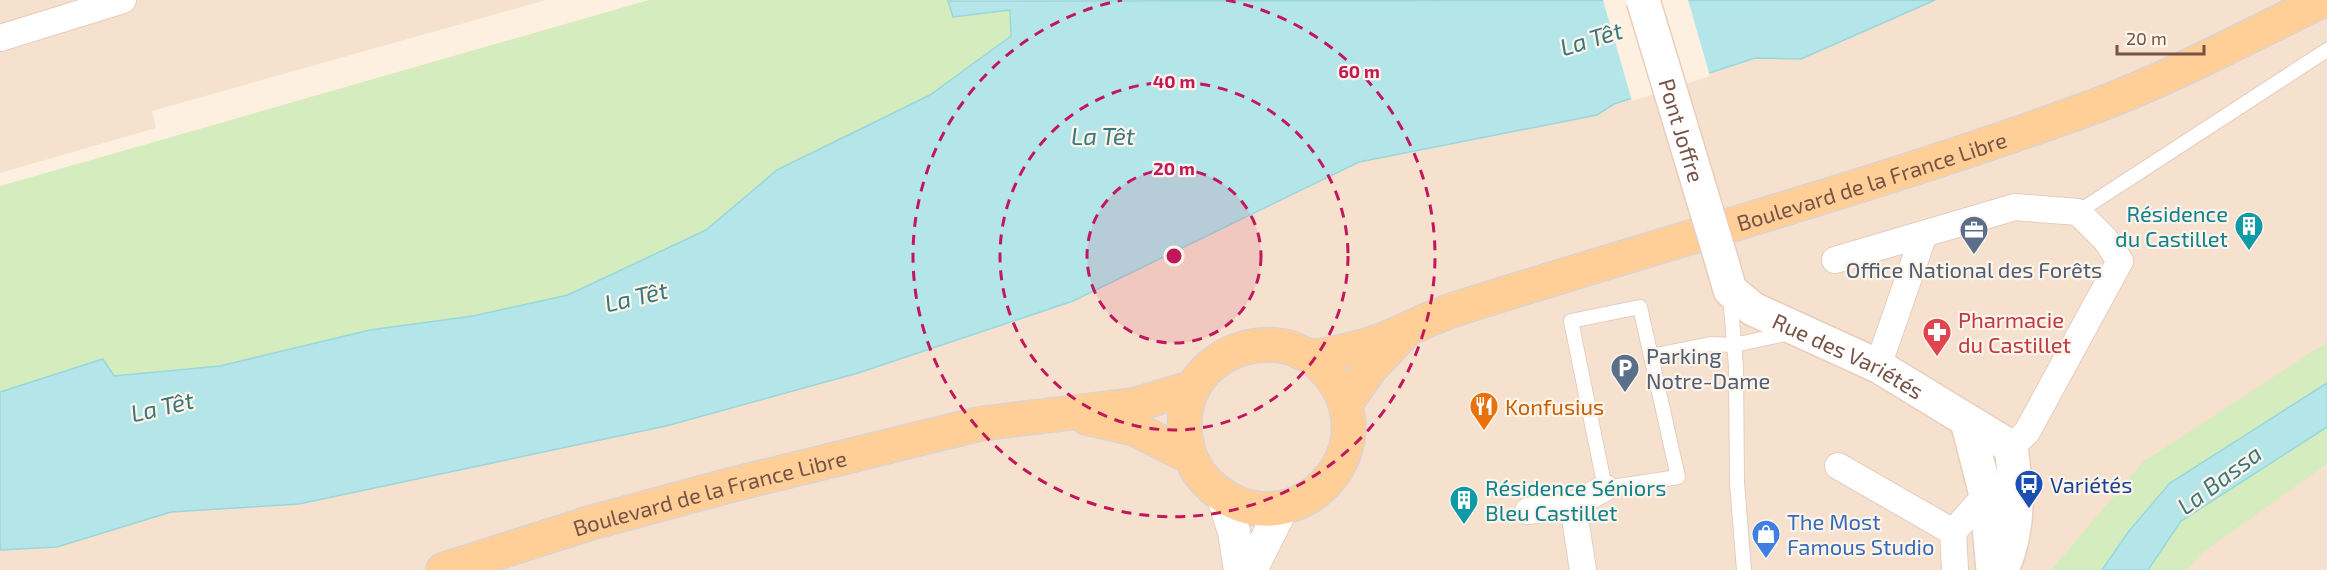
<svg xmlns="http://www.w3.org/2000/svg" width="2327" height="570" viewBox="0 0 2327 570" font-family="'Exo 2',sans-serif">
  <rect width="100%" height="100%" fill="#fef0e1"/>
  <path fill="#f6e1cf" d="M0,0H546L152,111L156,128L0,173Z
    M1935,0H2327V570H0V550L57,547L171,512L299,504L666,426L858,373L1073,301L1359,162L1597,115L1614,104L1755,58L1801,59Z"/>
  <path fill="#d5ecbe" d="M649,0H957L948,1L953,17L1010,9L1011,36L930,95L777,170L706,230L568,295L473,316L370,330L220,366L114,376L103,359L0,392V186Z
    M2327,342V383L2170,483L2129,531L2102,570H2051L2143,462Z
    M2327,427V464L2202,553L2187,570H2148L2181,521Z"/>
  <path fill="#b4e6e9" stroke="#99d7db" stroke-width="1.5" d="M1935,0L1801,59L1755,58L1614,104L1597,115L1359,162L1073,301L858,373L666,426L299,504L171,512L57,547L0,550V392L103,359L114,376L220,366L370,330L473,316L568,295L706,230L777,170L930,95L1011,36L1010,10L953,17L948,1Z
    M2327,383V427L2181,521L2148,570H2102L2129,531L2170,483Z"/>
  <path fill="#fef0e1" d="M1603,0H1688L1710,76L1632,101Z"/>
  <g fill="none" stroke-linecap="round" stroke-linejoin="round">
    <g stroke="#e5cdbf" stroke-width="16">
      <path id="service" d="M2078,212L2327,50
        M1730,295L1736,367L1737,483L1744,570
        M1640,307L1678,477L1605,488L1571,321Z
        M1651,356L1711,344L1734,345L1790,333"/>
    </g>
    <g stroke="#e5cdbf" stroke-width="28">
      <path id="minor" d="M0,38L123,0
        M1835,260L2015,207L2078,212L2105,239L2120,261L2027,432L2011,447
        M1878,366L1924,234
        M1838,466L1953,532
        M1573,505L1583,570
        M1528,511L1573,505L1605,488
        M1955,570L1953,532L1986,495"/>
    </g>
    <g stroke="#e5cdbf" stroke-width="34">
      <path id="tertiary" d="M1223,497L1234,532L1240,570
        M1251,570L1282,508"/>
    </g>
    <g stroke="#eacdbb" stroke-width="36">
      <g id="secondary">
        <path id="s1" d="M1722,262L1730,290L1753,309L1878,366L2011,447C2017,493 2021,525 2002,570"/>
        <path d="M1967,421L1986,495L1993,570"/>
      </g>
    </g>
    <g stroke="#dcd2cf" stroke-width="36">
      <g id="primary">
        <path id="s2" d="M1310,356C1409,435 1296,559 1213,488C1192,470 1183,445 1185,417C1188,369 1237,338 1282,346C1293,347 1302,355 1312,356C1325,356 1340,352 1352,349C1388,342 1421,320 1456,309C1670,241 1887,183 2098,105C2175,76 2249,36 2323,0"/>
        <path d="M1346,403L1370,369L1402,335"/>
        <path d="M1087,418L1135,429L1190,457"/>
        <path id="s3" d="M443,570L590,523L731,485L979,424L1134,405L1194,387"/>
      </g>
    </g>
    <use href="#service" stroke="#fff" stroke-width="14"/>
    <use href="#minor" stroke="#fff" stroke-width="26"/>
    <use href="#tertiary" stroke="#fff" stroke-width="32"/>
    <use href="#secondary" stroke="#fff" stroke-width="33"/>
    <use href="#primary" stroke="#ffcf97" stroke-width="33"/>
    <g stroke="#eacdbb" stroke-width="36" stroke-linecap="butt">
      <g id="secondary-bridge">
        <path id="s4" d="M1643,0L1722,262"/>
      </g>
    </g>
    <use href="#secondary-bridge" stroke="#fff" stroke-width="33"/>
  </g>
  <circle cx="1174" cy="256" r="87" fill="#c2185b" fill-opacity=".12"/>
  <g fill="none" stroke="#c2185b" stroke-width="3" stroke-dasharray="10 8">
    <circle cx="1174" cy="256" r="87"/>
    <circle cx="1174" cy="256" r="174"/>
    <path d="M1226 0A261 261 0 1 1 1122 0"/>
  </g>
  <defs>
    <g id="building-pin" transform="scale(1.5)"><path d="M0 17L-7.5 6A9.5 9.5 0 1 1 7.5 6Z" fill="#0f9aa8" stroke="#fff4e9"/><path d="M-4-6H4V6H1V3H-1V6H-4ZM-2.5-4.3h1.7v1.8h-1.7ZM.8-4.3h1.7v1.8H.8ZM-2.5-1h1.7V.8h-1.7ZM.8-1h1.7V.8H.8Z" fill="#fff"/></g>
    <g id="office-pin" transform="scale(1.5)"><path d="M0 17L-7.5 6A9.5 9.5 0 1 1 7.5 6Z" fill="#5c6f8a" stroke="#fff4e9"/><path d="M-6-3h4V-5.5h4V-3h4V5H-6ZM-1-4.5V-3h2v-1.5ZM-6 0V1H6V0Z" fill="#fff"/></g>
    <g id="pharmacy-pin" transform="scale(1.5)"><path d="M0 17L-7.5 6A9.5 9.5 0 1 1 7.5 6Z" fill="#e0444e" stroke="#fff4e9"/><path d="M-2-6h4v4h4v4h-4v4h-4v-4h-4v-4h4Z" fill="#fff"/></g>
    <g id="parking-pin" transform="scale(1.5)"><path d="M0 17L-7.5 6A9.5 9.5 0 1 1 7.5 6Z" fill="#5c6f8a" stroke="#fff4e9"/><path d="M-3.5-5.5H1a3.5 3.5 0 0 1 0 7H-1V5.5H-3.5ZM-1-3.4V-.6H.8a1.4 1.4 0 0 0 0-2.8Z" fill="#fff"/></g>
    <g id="restaurant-pin" transform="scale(1.5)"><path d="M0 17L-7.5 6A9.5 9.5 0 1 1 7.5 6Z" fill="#e8710a" stroke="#fff4e9"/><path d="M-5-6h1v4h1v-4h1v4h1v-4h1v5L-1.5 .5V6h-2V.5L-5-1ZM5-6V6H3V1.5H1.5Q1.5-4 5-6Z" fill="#fff"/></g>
    <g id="bus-pin" transform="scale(1.5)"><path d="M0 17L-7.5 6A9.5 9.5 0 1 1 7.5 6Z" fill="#1a4fb4" stroke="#fff4e9"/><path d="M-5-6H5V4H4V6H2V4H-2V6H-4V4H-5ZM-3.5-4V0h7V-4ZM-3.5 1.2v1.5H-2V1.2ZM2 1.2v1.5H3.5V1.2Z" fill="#fff"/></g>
    <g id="shop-pin" transform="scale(1.5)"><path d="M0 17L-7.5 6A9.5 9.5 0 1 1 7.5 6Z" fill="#3f7fe0" stroke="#fff4e9"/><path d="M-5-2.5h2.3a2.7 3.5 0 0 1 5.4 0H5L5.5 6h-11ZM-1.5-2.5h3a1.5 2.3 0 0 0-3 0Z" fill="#fff"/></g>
  </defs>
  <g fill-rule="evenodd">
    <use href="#building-pin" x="2249" y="226"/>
    <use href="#office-pin" x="1974" y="230"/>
    <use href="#pharmacy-pin" x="1937" y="332"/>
    <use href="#parking-pin" x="1625" y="368"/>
    <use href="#restaurant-pin" x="1484" y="406"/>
    <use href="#bus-pin" x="2029" y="484"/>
    <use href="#building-pin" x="1464" y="500"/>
    <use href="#shop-pin" x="1766" y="534"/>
  </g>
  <g text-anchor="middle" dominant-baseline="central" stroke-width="4.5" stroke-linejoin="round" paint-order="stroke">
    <g font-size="22" fill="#775346" stroke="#fff4e9">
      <text stroke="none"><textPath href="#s4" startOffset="136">Pont Joffre</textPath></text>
      <text stroke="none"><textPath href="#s2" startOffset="1104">Boulevard de la France Libre</textPath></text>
      <text stroke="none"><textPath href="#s1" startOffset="165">Rue des Variétés</textPath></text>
      <text stroke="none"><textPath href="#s3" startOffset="278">Boulevard de la France Libre</textPath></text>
    </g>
    <g font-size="22" fill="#0d838f" stroke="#fff4e9" text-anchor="end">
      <text x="2228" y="213">Résidence<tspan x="2228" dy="25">du Castillet</tspan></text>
      <text x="1485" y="487" text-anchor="start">Résidence Séniors<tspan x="1485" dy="25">Bleu Castillet</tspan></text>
    </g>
    <g font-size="22" fill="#4e5e75" stroke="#fff4e9">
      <text x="1974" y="269">Office National des Forêts</text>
      <text x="1646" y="355" text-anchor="start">Parking<tspan x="1646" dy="25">Notre-Dame</tspan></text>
    </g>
    <g font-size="22" fill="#be3a42" stroke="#fff4e9" text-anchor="start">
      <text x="1958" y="319">Pharmacie<tspan x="1958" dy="25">du Castillet</tspan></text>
    </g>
    <g font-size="22" fill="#c56008" stroke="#fff4e9" text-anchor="start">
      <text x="1505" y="406">Konfusius</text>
    </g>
    <g font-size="22" fill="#164399" stroke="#fff4e9" text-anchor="start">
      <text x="2050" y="484">Variétés</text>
    </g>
    <g font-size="22" fill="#366cbe" stroke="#fff4e9" text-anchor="start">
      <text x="1787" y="521">The Most<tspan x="1787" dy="25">Famous Studio</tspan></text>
    </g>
    <g font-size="24" font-style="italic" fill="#39787e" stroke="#fff4e9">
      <text transform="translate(1591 38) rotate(-17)">La Têt</text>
      <text x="1103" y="135">La Têt</text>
      <text transform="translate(636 296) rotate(-13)">La Têt</text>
      <text transform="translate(162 406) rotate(-13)">La Têt</text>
      <text transform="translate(2219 479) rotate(-37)">La Bassa</text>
    </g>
  </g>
  <circle cx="1174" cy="256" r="9" fill="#c2185b" stroke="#fff4e9" stroke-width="3"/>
  <g font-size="18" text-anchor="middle" font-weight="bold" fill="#c2185b" stroke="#fff4e9" stroke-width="4.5" stroke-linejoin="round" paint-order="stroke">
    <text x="1359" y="78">60 m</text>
    <text x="1174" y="88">40 m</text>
    <text x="1174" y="175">20 m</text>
  </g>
  <path d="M2117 45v9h87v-9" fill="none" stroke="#775346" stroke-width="3"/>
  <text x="2126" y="45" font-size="18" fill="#775346" stroke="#fff4e9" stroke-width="4.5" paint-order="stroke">20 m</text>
</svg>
